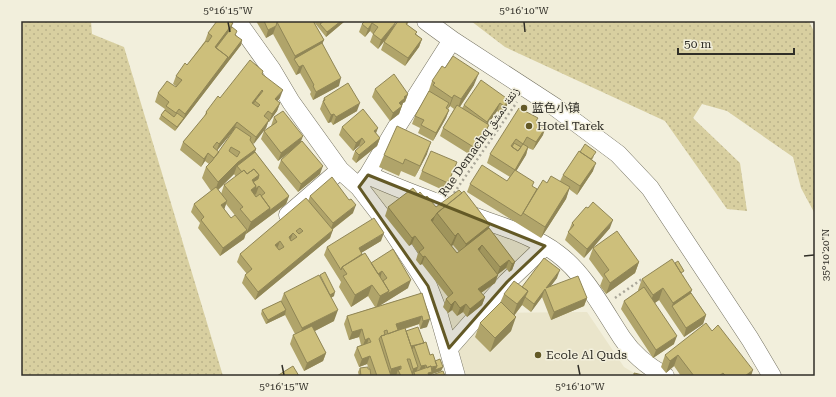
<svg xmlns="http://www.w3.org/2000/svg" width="836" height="397" viewBox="0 0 836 397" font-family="'Roboto Serif','Noto Naskh Arabic','Noto Sans SC',serif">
  <defs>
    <pattern id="green-dots" width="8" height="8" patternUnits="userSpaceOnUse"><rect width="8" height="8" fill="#d8cfa0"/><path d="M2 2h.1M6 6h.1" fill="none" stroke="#bab28a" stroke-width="1.8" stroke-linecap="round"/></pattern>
  </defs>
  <rect width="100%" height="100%" fill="#f2efdc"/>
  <path fill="#eae5cb" d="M587,312L624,367L639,376H466L456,344L487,313Z"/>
  <path fill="url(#green-dots)" d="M21,21H91L92,34L124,47L223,376H21Z
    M471,21H809L815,34V214L801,188L793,157L727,111L702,104L693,118L740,163L747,211L727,209L665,121L505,47Z"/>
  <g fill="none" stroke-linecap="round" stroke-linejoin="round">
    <g stroke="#747160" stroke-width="19">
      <path id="street" d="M237,21L272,70L291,102L340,170L359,187L389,226L418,270L428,286L437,309L456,376
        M426,21L452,40L555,107L618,154L650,188L750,339L772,376
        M368,175C405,192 443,205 481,219C507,228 536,237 558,254C585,274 604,311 622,338C632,353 649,367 665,376
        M360,185L368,175L396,128L452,40
        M288,215L340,170
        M449,348L507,282L545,246"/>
    </g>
    <path stroke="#aaa799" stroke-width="2.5" stroke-dasharray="2 3" stroke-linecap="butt" d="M454,193L517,102
      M615,298L642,279"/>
    <use href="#street" stroke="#fff" stroke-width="18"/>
  </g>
  <path fill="#b0a46a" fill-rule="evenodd" d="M256,21H345L326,37L314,22L324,40L322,43L339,86L313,100L310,94L311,92L300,73L296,75L273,34L266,38Z
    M365,21L393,28L398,21H409L407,25L417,32L416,34L422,39L419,47L405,66L381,50L384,42L386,39L378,49L370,42L373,34L370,31L365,37L359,32L362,24Z
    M232,23V27L236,36L242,40L241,45L175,131L159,119L161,115L165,109L155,102L158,93L176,87H177L173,84L176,76L187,65L205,41L208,33Z
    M263,71L262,74L280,98L277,101L280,103L277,111L269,122H268L266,128L253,144L256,149L255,152L289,196L286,204L246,234V233L244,239L220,256L198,228L200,223L191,212L194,204L211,191L202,178L206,167L209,164L205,161L201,167L180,150L183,142L204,117L206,112L220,98ZM234,130L219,152L217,150ZM234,174L236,177L224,185L221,194L218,190ZM226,204L237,218H231L224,209Z
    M432,81L474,85L460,107L462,108L464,105L509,100L506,108L501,114L497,111L488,124L486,133L472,156L440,136L443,128L454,109L450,106L448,109H447L449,110L446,118L433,141L418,133L420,128L412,124L415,116L428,93Z
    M375,89L408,94L405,102L403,103L399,114L390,121L372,97Z
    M324,98L357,111L333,125L331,122L328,123L320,109Z
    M274,117L300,143L320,174L298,192L278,168L281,160L291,151L278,161L261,139L264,131L271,126Z
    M537,122L543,135L533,150L528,148L526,155L516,171L532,187L537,189L547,183L560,181L563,175L594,156L592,160L593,171L577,195L569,189L566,199L541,238L467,192L470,184L507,181L510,177L487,163L490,154Z
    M342,127L376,133L380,138L377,146L356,163L352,159L355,151L360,147L359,146L353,151L339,135Z
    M427,154L415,177L401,171L399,176L379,167L384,155Z
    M454,170L445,191L419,179L422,171Z
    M418,194L425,198L436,207L489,228L515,262L512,270L509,272L506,268L498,274L495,283L481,293L485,297L482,305L467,317L463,312L457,316L452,310L448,313L443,307L446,299L448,297L422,264L420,265L416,260L418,253L412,244L409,246L385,216L388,207ZM453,245L459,252L457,253L451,246Z
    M310,196L353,213L332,230L330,238L255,300L242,283L245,275L247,274L237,262L240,254L308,201Z
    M572,223L610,228L584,258L565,240Z
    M381,241L361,253L371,263L408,288L379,306L422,293L427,327L420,329L419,324L405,329L406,331L424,343L430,355L435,361L443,367L441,371L432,374L431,376H371L370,372L371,376H359L358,372L360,368L369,369L367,364L359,367L354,355L357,347L361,345L359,337L349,340L344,324L347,316L375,307L368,296L351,307L339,287L341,282L324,255L327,247Z
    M593,248L639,262L635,273L606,294L600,286L603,278L589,259Z
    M683,275L691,293L706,315L703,324L684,337L659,300L655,303L674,344L653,358L621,309L624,301L638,291V290L642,279Z
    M557,278L551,286L587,298L584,306L551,320L542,297L531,312L522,305L514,316L511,331L490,352L475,337L480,323L500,303L504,294L522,287Z
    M284,293L334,296L331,298L334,321L314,331L326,353L323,361L304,371L290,344L293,335L295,334L285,315L266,324L261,314L262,310L281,301Z
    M712,331L751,376H681L674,366L666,373L661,367L665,355Z"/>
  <path fill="#908656" d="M232,21H233L232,25L233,23L230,31L213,51L215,47Z
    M341,21H345L326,37L327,32Z
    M396,22L393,30L378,49L381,40Z
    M372,23L370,31L365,37L368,29Z
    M276,26L273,34L266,38L268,30Z
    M422,39L419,47L405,66L408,58Z
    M242,40L241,45L175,131L177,127L184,118L185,114L228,57Z
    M324,40L319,51L294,59L295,56Z
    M303,65L300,73L296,75L299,67Z
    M479,73L474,85L457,111L461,99Z
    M341,78L339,86L313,100L316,92Z
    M262,90L259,98L255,101L254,104L252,103Z
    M283,90L280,98L272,107L275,99Z
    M408,94L405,102L403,103L399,114L390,121L393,113L399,103L404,97Z
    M454,95L450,106L448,109L452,98Z
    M509,100L506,108L501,114L504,106Z
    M280,103L277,111L269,122L272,114Z
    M360,103L357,111L333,125L336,117Z
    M500,103L497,111L484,130L487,122Z
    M449,110L446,118L433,141L436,133Z
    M334,114L331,122L328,123L331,115Z
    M269,120L266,128L253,145L256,137Z
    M237,122L234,130L216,152L219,144Z
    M489,125L486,133L472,156L475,148Z
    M546,127L543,135L533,150L536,142Z
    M378,128L375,136L374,131Z
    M303,136L300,144L278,161L281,153Z
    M362,138L359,146L353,151L356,143Z
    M380,138L377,146L356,163L359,155Z
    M431,142L427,154L415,177L420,166Z
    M528,147L526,155L512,178L515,170Z
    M256,149L252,160L237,166L234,174L214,194L218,182L238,162Z
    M208,153L205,161L201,167L204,159Z
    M457,162L454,170L445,191L448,183Z
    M596,163L593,171L577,195L580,186Z
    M323,166L320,174L298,192L301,184Z
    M259,175L255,187L252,180Z
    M256,186H259L256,194L246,202L251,190Z
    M570,187L566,199L541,238L545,227Z
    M289,196L286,204L246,234L251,222L270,208Z
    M227,201L224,210L221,205Z
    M356,205L353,213L330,231L333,223Z
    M435,216L432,224L431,220Z
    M613,220L610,228L584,258L587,249Z
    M490,225L486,236L462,255L466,244Z
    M247,230L244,239L220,256L223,248Z
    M333,230L330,238L255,300L258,292Z
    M293,233L290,241L289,237Z
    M384,233L381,241L356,256L359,248Z
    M458,233L453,245L450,247L455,236Z
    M415,236L412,244L409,246L412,238Z
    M280,241L277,249L275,245Z
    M482,245L479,253L478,249Z
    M425,256L422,264L420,265L423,257Z
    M509,260L506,268L497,275L500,267Z
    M515,262L512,270L509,272L512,264Z
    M639,262L635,273L606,294L610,283Z
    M560,270L557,278L546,292V288Z
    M382,271L380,279L375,275Z
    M498,275L495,283L475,297L478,289Z
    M411,280L408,288L376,308L380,296L389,291Z
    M372,285L368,296L351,307L355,295Z
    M663,288L659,300L649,307L653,295Z
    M545,289L542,297L531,312L534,304Z
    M692,290L688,301L672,306L673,303Z
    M528,291L522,305L512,318L517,304Z
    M335,292L334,296L323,302L325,297Z
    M485,297L482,305L467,317L470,309Z
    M587,298L584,306L551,320L554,312Z
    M455,301L452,310L448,313L451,305Z
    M466,304L463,312L457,316L460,308Z
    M286,310L285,315L266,324L268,320Z
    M338,310L334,321L298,340L302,328Z
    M706,315L703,324L684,337L686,328Z
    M422,316L419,324L393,332L396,324Z
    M516,317L511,331L490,352L495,338Z
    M430,319L427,327L420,329L423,321Z
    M362,329L359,337L349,340L352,332Z
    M677,336L674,344L653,358L656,350Z
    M369,338L366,347L362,348L365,340Z
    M424,343L414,346L413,349L410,350L411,346Z
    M326,353L323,361L304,371L307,363Z
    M678,355L674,366L666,373L670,361Z
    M370,356L367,364L359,367L362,359Z
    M426,365L423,373L418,374L421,366Z
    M401,366L399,372L398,370L396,376H389L391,369Z
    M437,366L443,367L441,371L432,374L431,376H427V369Z
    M418,367L415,376L414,372L412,376H411L413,369Z
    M753,370L751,376H745Z"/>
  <path fill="#cdbf7b" stroke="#908656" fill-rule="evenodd" d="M217,21H232L231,22L233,23L215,47L228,57L185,114L179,109L176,113L166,106L169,102L158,93L167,81L176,87L182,80L176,76L185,63L187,65L206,41L208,42L212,36L208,33Z
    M264,21H279L277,22L276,26L268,30Z
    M279,21H313L324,40L295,56L277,22Z
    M324,21H341L327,32L320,24Z
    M365,21H394L396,22L381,40L373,34L378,27L372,23L368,29L362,24Z
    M398,21H408L406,24L417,32L415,34L422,39L408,58L384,42Z
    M232,27L237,31L235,35L242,40L226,61L228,57L216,48Z
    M322,43L341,78L316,92L313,86L314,85L303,65L299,67L294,59Z
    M453,56L479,73L461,99L454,95L452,98L433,85L435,83L432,81L442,66L445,68Z
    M250,60L263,71L262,74L283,90L275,99L280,103L272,114L268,111L264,116L269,120L256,137L237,122L219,144L217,142L213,147L219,152L214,158L208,153L204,159L183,142L207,113L206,112L218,96L220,98ZM262,90L263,91L255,101L260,105L258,107L252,103Z
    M394,74L408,94L404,97L405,98L399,103L402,106L393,113L375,89Z
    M481,80L509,100L504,106L500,103L487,122L464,105Z
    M348,83L360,103L336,117L334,114L331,115L323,101L325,100L324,98Z
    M429,91L449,103L446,108L449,110L436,133L421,125L424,120L415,116Z
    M457,105L489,125L475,148L443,128Z
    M519,108L538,118L536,121L546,127L536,142L527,137L523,144L528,147L515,170L490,154ZM516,139L523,144L518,151L511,146Z
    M363,109L378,128L374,131L380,138L359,155L355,151L365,142L362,138L356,143L342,127Z
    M165,110L174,117L177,113L184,118L177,127L161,115Z
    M283,111L303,136L281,153L264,131L277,122L274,117Z
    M397,126L431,142L420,166L405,159L403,164L384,155Z
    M236,127L251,137L250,140L256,149L238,162L218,182L206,167L212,161ZM231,147L240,152L237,157L229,151Z
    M302,141L323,166L301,184L281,160Z
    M514,143L521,147L518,151L512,147Z
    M585,144L596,152L591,159L580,152Z
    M431,151L457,162L448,183L422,171Z
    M579,151L596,163L580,186L563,175Z
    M255,152L289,196L269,211L270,208L261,196L265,193L259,186L255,189L256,186L253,182L258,179L259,175L254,169L247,174L244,170L242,172L237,166Z
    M482,165L507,181L515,170L534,182L532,186L537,189L523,213L521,216L470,184Z
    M254,169L259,175L252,180L256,186L251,190L256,197L260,194L270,208L251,222L240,209L243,207L224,185L244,170L247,174Z
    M551,176L570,187L545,227L523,213L543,180L547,183Z
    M332,177L349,200L351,199L356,205L333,223L310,196Z
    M216,187L227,201L221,205L231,218L235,215L247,230L223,248L201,220L204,217L194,204Z
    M413,188L418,194L420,192L425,198L427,196L436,207L459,190L462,193L437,213L435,216L431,220L457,253L489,228L515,262L512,264L509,260L500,267L482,245L478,249L498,275L478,289L485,297L470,309L466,304L460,308L455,301L451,305L446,299L453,293L425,256L423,257L419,252L424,248L415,236L412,238L388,207Z
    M464,191L490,225L466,244L458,233L455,236L437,213Z
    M306,198L333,230L258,292L245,275L252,269L240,254ZM300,228L303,231L299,234L296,231ZM293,233L297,237L291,241L289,237ZM280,241L284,247L279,250L275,245Z
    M593,202L613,220L587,249L568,232L574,225L572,223L586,207L588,208Z
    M374,218L384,233L359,248L362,254L342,267L341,270L327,247Z
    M617,231L639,262L610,283L604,274L609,270L593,248Z
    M393,249L411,280L387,294L389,291L383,281L387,278L382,271L378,274L371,263Z
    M365,253L389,291L380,296L372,285L355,295L343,276L347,274L342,267Z
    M544,258L560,270L546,288L578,276L587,298L554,312L545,289L534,304L525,297L528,291L522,287Z
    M672,259L692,290L673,303L663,288L653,295L642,279Z
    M678,261L684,271L681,273L675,263Z
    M325,272L335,292L330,295L320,275Z
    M319,275L338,310L302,328L284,293Z
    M514,281L528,291L517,304L504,294Z
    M644,287L677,336L656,350L624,301Z
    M422,293L430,319L423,321L422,316L396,324L398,330L388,334L387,330L384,331L385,335L381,336L379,339L391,376H377L370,356L362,359L357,347L371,342L369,338L365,340L362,329L352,332L347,316Z
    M691,293L706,315L686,328L672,306Z
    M281,301L286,310L268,320L262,310Z
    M501,302L516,317L495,338L480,323Z
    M706,323L712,331L718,325L753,370L745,376H726L723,373L719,376H694L678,355L670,361L665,355Z
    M312,326L326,353L307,363L293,335Z
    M418,327L424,343L411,346L406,331Z
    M405,328L418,367L413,369L410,359H407L413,376H401L398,370L401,369V366L391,369L381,336Z
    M426,342L430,355L433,354L437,366L431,367V366L427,368L426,365L421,366L414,346Z
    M440,359L443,367L435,370L437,366L435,361Z
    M293,366L299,376H277Z
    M431,366L432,372L428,373L429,376H415L414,372Z
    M368,367V369H370L371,376H361L360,368Z
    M443,371L445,376H432V375Z
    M634,373L647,376H634Z"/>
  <path fill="#635926" fill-opacity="0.2" stroke="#635926" stroke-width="3" stroke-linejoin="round" d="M368,175L545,246L507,282L449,348L428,286L359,187Z"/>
  <path fill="none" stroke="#302e27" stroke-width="1.5" d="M228,22L230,32M524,22L525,32M804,256L814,255M282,365L284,375M578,365L580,375"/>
  <g fill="#635926" stroke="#f2efdc" stroke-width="1.5">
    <circle cx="524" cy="108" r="4"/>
    <circle cx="529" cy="126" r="4"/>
    <circle cx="538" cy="355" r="4"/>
  </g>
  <g text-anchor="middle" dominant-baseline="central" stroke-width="3" stroke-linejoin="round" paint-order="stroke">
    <g font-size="12" fill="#302e27" stroke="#f2efdc" text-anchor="start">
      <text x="532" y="108">蓝色小镇</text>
      <text x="537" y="126">Hotel Tarek</text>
      <text x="546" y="355">Ecole Al Quds</text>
    </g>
    <g font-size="12" fill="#302e27" stroke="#f2efdc">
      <text transform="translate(479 142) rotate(-55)">Rue Demachq زنقة دمشق</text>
    </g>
  </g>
  <rect width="836" height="397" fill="none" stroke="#f2efdc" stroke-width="44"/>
  <path d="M678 48v6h116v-6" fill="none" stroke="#302e27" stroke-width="2"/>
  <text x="684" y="48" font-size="12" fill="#302e27" stroke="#f2efdc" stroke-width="3" paint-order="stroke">50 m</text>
  <rect x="22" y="22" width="792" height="353" fill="none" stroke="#302e27" stroke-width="1.5"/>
  <g font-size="10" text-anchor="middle" fill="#302e27">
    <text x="228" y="14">5°16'15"W</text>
    <text x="524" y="14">5°16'10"W</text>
    <text transform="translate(825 255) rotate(-90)" y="4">35°10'20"N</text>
    <text x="284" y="390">5°16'15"W</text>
    <text x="580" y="390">5°16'10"W</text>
  </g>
</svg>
